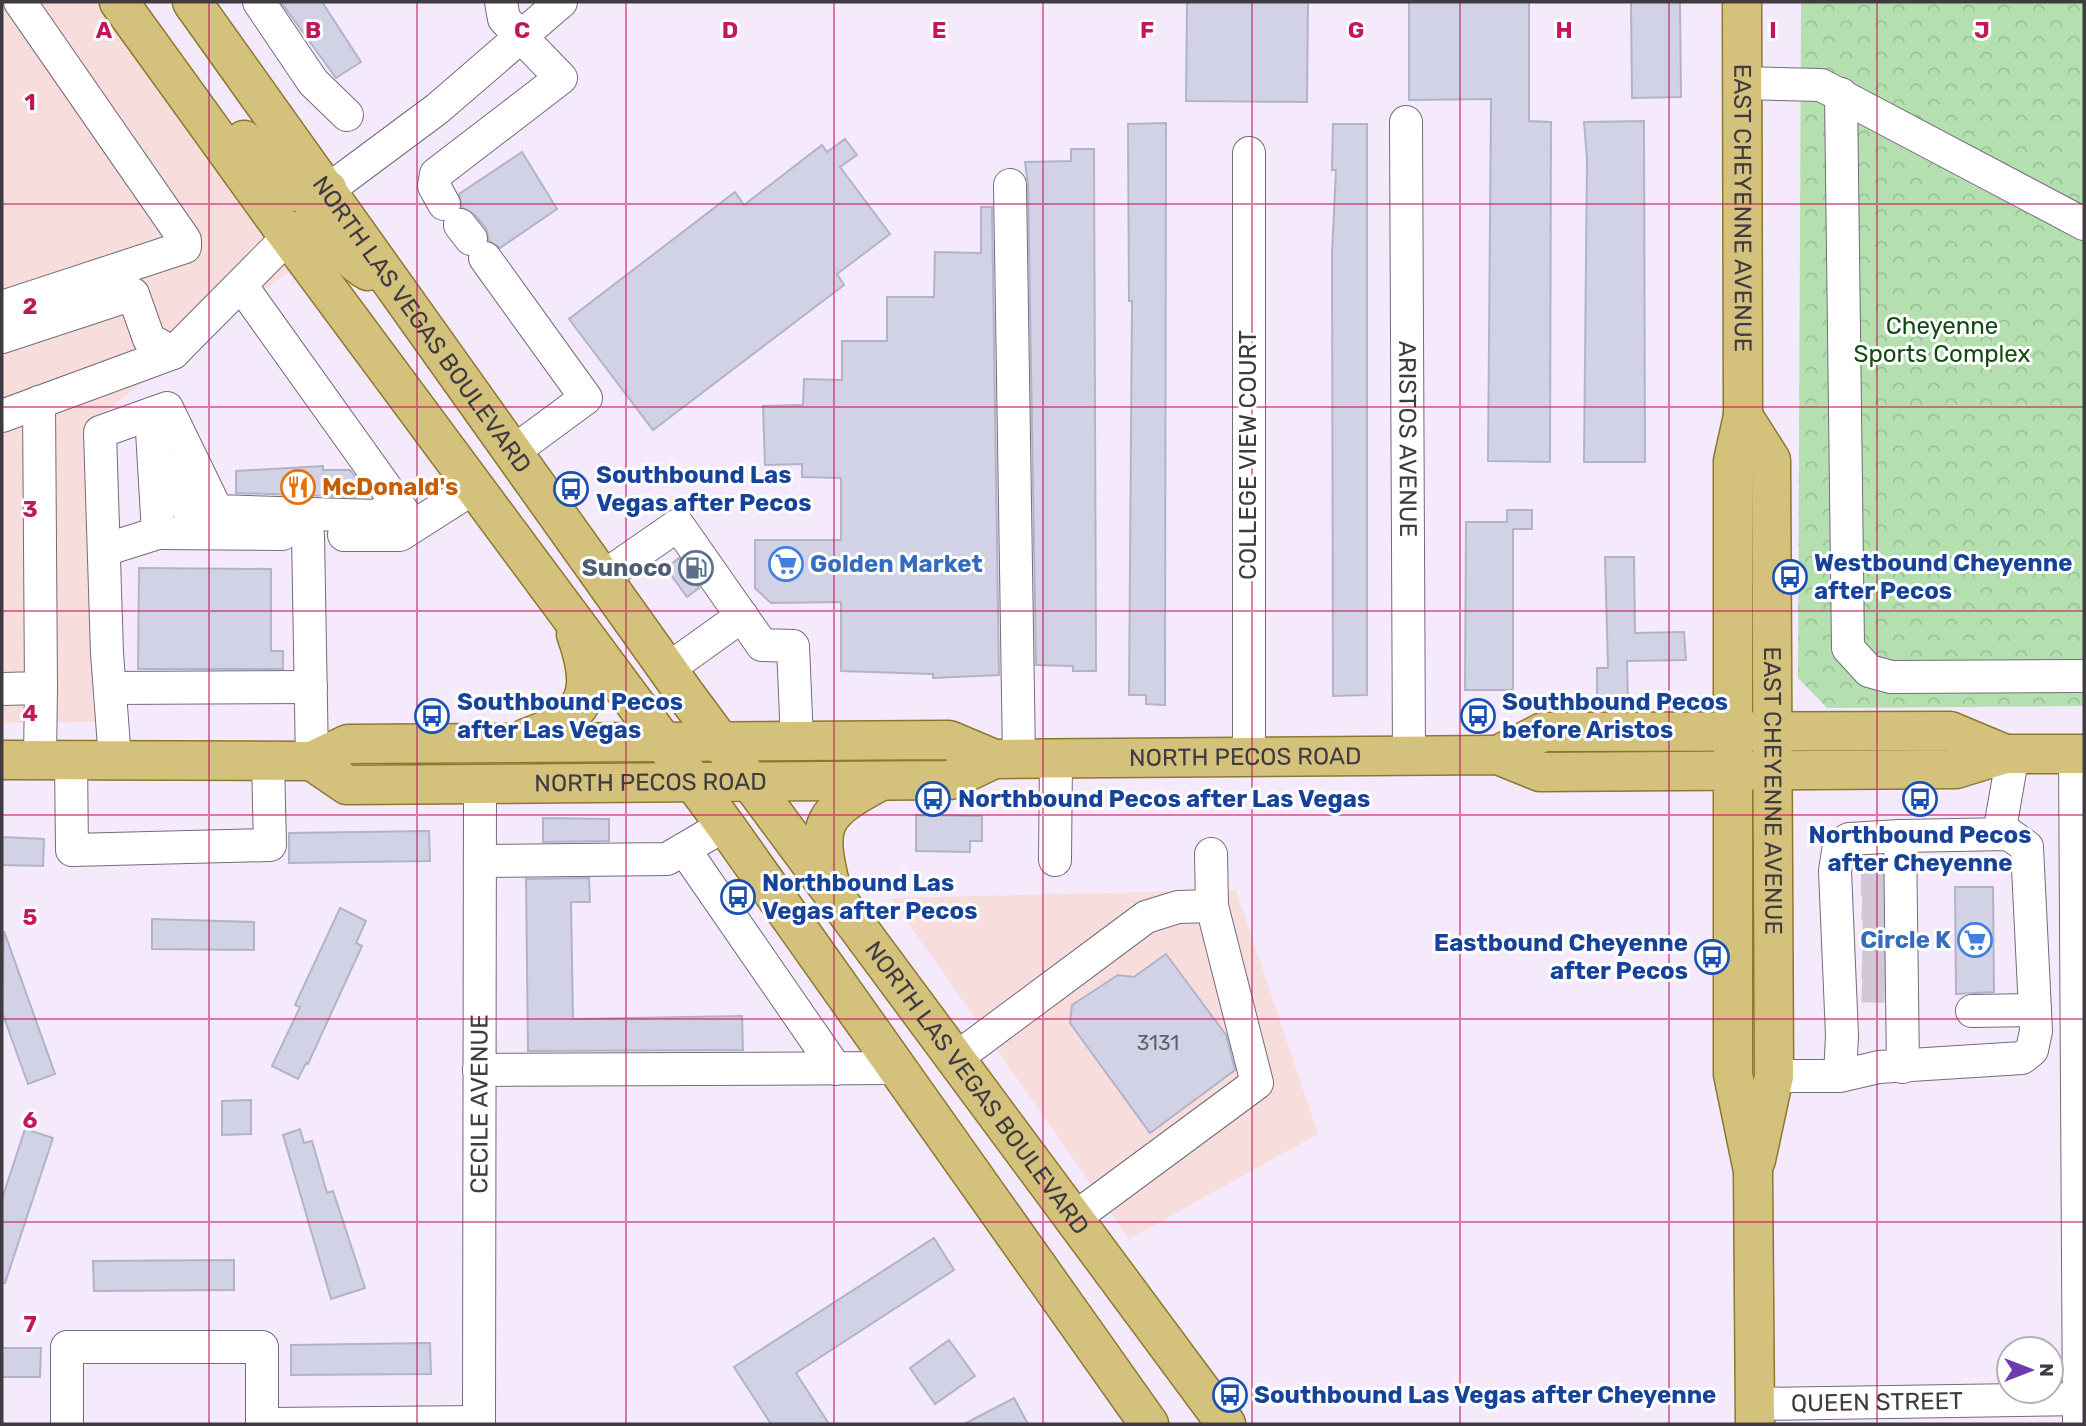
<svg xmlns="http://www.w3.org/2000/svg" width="2086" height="1426" viewBox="0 0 2086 1426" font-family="Rubik,sans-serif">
  <defs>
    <pattern id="park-crowns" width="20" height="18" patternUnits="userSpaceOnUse" patternTransform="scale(1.75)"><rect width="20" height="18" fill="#b4e0b0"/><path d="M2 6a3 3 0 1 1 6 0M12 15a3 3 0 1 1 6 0" fill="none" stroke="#9cc199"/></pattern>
  </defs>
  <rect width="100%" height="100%" fill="#f5eafc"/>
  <path fill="#f8dddd" d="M2,2H97L293,269L91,422L98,722L2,723Z
    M1236,890L1318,1134L1129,1239L891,898Z"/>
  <path fill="url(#park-crowns)" d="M1801,2H2084V706L1827,708L1798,678Z"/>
  <path fill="#d1d2e6" stroke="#b2b3c6" stroke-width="2" d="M281,2H322L361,62L336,78Z
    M1187,2H1308L1307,102L1186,101Z
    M1409,2H1529V121L1551,122L1550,462L1488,461L1491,99L1409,100Z
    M1631,2H1680L1681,97L1632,98Z
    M1644,121L1645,462H1584L1587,159L1584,122Z
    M1166,123L1165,705L1146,704V695H1129L1132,301H1129L1128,124Z
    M1333,124H1367V695L1333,696L1332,254L1336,170H1332Z
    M845,139L857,155L840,167L890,234L837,274L844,285L653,430L569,319L735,192L744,205L822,145L827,152Z
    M1071,149H1094L1096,671H1073V666L1036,665L1028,185L1025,162L1071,161Z
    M522,152L557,209L500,248L489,241L486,228L474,214L462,207L459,194Z
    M981,207H992L999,675L933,678V674L841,671V602L771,603L755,588V540H841V478L802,477V464L765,465L763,406L803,405L804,379L842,380V341H887V297H934L935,252L981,253Z
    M323,466V470H350L361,484V497L236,493V471Z
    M1507,510H1532V529H1513V690H1465L1466,522H1507Z
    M1605,557H1634L1635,633L1684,632L1686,660L1627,661L1628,704L1597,705V668H1608Z
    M679,558L699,588L687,597L666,568Z
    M139,568L271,569V651H283V669H138Z
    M916,815L982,816V841H970V852L916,851Z
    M543,818L609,819V841L543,842Z
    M429,831L430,861L289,863V833Z
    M2,837L44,839L43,866L2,865Z
    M589,878L590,902H571L573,1019L742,1016L743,1050L528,1051L526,879Z
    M1955,887H1993L1994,992L1956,994Z
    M340,908L366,921L356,943L362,946L308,1064L306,1063L298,1079L272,1066L300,1007L295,1005Z
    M152,919L254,922V950L152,949Z
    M4,931L55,1074L28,1084L2,1012Z
    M1166,954L1226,1035L1235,1070L1150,1133L1070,1023L1072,1005L1118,975L1134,977Z
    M251,1100V1134L222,1135V1101Z
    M25,1129L53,1138L5,1283H2V1199Z
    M300,1129L304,1143L312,1141L327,1193L333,1191L365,1288L331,1299L283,1135Z
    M934,1238L954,1270L796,1373L829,1424H771L734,1367Z
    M234,1260V1290L94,1291L93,1261Z
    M949,1340L975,1376L935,1404L910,1368Z
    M430,1343L431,1374L291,1375V1345Z
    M2,1348H41L40,1377H2Z
    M1014,1398L1028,1424H964Z"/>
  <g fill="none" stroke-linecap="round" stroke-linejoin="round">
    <path stroke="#d1c7d7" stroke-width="32" stroke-dasharray="32 16" stroke-linecap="butt" d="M1861,880H1886
      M1862,905L1887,906
      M1862,933L1886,935
      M1862,962L1886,963
      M1862,986L1885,987"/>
    <g stroke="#756b7b" stroke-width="34">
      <g id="minor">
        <path d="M259,2L313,82L347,115"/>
        <path d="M1742,83L1821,85L2084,224"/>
        <path d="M1841,94L1848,648L1869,671L1891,677L2084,676"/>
        <path id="s1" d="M1406,122L1409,756"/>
        <path d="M1249,153V757"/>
        <path d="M1010,185L1019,759"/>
        <path d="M328,190L437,109L561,2"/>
        <path d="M444,204L434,186L436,174L561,78L504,19L501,2"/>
        <path d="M460,225L471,239"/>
        <path d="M485,258L586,398L514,451"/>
        <path d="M241,285L409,520"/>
        <path d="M2,307L185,247V240L20,2"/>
        <path d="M2,337L133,294L149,339L173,353"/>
        <path d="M2,416L173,353L289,236"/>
        <path d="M183,458L173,491L185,505L217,511"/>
        <path d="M158,533L282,534"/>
        <path d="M308,535L312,761"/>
        <path d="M344,535H400L475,487"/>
        <path d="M104,550L158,533L151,414"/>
        <path d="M603,577L678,525L762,645L793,646L797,741"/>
        <path d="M668,669L742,616"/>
        <path d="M110,688L311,687"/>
        <path d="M2,689L41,688L39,402"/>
        <path d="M2075,754L2079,1424"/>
        <path d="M71,759L72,850L270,845L268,761"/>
        <path d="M40,760L41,688"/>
        <path d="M115,760L107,653L100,432L167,408L217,511L377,516L397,502"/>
        <path d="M1999,834L2013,754"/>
        <path d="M1900,836L1903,1067"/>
        <path d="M684,849L836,1069"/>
        <path d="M1055,860L1056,759"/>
        <path d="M480,861L667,859L725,825"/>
        <path d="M1972,1011L2035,1010"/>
        <path d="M955,1059L1146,917L1178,907L1212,906"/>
        <path d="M479,1070L897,1068"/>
        <path d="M1774,1076H1840L1879,1067L2022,1058L2032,1050L2036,1031L2027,847L2009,834L1900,836L1849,839L1839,845L1835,871L1842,1035L1840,1076"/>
        <path d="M1073,1219L1257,1083L1212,906L1211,854"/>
        <path id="s2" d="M1755,1404L2084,1399"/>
        <path d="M67,1424V1347H262V1424"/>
        <path d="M271,1424L479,1422"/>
        <path id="s3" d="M479,1424L480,784"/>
      </g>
    </g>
    <g stroke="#8d782f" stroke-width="41">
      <g id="major">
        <path d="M119,2L280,225L725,825L1149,1424"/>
        <path id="s4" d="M192,2L685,694L1226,1424"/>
        <path id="s5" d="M1742,2L1743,416L1733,461V1074L1753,1171L1755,1424"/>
        <path d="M244,140C266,160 294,211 328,190"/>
        <path d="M289,236C322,212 341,258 368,271"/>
        <path id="s6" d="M1743,416L1771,460L1774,1076L1756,1160"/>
        <path d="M526,738C586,717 598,695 576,634"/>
        <path d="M1498,755L1543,732L1950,731L2005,754"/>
        <path id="s7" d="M2,760L312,761L348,744L949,740L994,759L1498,755L1540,772L1956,769L2005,754H2084"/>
        <path id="s8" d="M312,761L347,785L950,780L994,759"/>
        <path d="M831,887C814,822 823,812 881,781"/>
      </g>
    </g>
    <use href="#minor" stroke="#fff" stroke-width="32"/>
    <use href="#major" stroke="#d4c27c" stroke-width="38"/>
  </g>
  <path fill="none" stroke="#c2185b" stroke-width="2" stroke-opacity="0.55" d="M209,2V1424M417,2V1424M626,2V1424M834,2V1424M1043,2V1424M1252,2V1424M1460,2V1424M1669,2V1424M1877,2V1424M2,204H2084M2,407H2084M2,611H2084M2,815H2084M2,1019H2084M2,1222H2084"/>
  <defs>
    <g id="restaurant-ring" transform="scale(1.75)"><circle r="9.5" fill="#fff" stroke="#e8710a" stroke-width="1.5"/><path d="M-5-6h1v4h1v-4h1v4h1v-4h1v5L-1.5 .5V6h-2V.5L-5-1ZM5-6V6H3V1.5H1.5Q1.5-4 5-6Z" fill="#e8710a"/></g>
    <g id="bus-ring" transform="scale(1.75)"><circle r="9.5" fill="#fff" stroke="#1a4fb4" stroke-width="1.5"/><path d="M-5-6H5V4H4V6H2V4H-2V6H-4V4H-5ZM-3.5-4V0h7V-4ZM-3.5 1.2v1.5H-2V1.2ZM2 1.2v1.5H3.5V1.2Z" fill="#1a4fb4"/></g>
    <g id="supermarket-ring" transform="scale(1.75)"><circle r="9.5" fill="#fff" stroke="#3f7fe0" stroke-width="1.5"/><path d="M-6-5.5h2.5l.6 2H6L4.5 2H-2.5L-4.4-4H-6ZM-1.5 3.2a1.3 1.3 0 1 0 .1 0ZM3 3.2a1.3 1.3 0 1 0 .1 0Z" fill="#3f7fe0"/></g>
    <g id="fuel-ring" transform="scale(1.75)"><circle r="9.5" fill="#fff" stroke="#5c6f8a" stroke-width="1.5"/><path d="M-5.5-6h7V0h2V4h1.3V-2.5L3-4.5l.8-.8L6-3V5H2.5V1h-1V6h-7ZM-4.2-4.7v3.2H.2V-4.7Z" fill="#5c6f8a"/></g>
  </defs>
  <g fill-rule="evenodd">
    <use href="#restaurant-ring" x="298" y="487"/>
    <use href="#bus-ring" x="571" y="489"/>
    <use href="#supermarket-ring" x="786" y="564"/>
    <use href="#fuel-ring" x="696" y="568"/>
    <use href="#bus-ring" x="1790" y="577"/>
    <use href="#bus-ring" x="432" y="716"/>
    <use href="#bus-ring" x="1478" y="716"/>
    <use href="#bus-ring" x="933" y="799"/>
    <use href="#bus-ring" x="1920" y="799"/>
    <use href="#bus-ring" x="738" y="897"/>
    <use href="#supermarket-ring" x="1975" y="940"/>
    <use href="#bus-ring" x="1712" y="957"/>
    <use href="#bus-ring" x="1230" y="1395"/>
  </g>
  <g text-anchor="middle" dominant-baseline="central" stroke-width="6" stroke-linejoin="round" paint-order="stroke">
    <g font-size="21" fill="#64616b">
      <text x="1158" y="1042">3131</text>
    </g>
    <g font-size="24" fill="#403b42" stroke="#fff">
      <text stroke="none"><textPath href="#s5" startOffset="206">EAST CHEYENNE AVENUE</textPath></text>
      <text stroke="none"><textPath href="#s4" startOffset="396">NORTH LAS VEGAS BOULEVARD</textPath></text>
      <text stroke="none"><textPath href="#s1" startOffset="317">ARISTOS AVENUE</textPath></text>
      <text transform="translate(1248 455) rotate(-90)">COLLEGE VIEW COURT</text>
      <text stroke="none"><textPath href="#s7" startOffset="1251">NORTH PECOS ROAD</textPath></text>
      <text stroke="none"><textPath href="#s8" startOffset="346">NORTH PECOS ROAD</textPath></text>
      <text stroke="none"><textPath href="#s6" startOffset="383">EAST CHEYENNE AVENUE</textPath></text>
      <text stroke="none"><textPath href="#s4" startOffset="1340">NORTH LAS VEGAS BOULEVARD</textPath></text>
      <text stroke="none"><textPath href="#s3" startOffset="320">CECILE AVENUE</textPath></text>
      <text stroke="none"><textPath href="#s2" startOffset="122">QUEEN STREET</textPath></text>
    </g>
    <g font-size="24" fill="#124b11" stroke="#fff">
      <text x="1942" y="326">Cheyenne<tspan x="1942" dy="28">Sports Complex</tspan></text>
    </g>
    <g font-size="24" font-weight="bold" fill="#164399" stroke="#fff" text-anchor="start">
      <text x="596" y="475">Southbound Las<tspan x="596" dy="28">Vegas after Pecos</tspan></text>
      <text x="1814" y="563">Westbound Cheyenne<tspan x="1814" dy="28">after Pecos</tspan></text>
      <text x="457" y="702">Southbound Pecos<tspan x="457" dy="28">after Las Vegas</tspan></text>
      <text x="1502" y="702">Southbound Pecos<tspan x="1502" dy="28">before Aristos</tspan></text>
      <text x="958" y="799">Northbound Pecos after Las Vegas</text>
      <text x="1920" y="835" text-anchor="middle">Northbound Pecos<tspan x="1920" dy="28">after Cheyenne</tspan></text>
      <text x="762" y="883">Northbound Las<tspan x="762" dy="28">Vegas after Pecos</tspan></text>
      <text x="1688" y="943" text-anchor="end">Eastbound Cheyenne<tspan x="1688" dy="28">after Pecos</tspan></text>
      <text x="1254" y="1395">Southbound Las Vegas after Cheyenne</text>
    </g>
    <g font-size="24" font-weight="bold" fill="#c56008" stroke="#fff" text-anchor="start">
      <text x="322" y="487">McDonald's</text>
    </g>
    <g font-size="24" font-weight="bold" fill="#366cbe" stroke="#fff" text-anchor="start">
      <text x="810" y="564">Golden Market</text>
      <text x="1951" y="940" text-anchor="end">Circle K</text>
    </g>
    <g font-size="24" font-weight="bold" fill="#4e5e75" stroke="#fff" text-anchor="end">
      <text x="672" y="568">Sunoco</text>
    </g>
  </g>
  <g font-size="23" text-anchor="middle" font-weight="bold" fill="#c2185b" stroke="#fff" stroke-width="6" stroke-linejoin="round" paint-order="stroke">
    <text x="104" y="38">A</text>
    <text x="313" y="38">B</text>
    <text x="522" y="38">C</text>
    <text x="730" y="38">D</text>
    <text x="939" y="38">E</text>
    <text x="1147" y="38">F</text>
    <text x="1356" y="38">G</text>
    <text x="1564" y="38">H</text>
    <text x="1773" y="38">I</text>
    <text x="1982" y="38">J</text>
    <text x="30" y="110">1</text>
    <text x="30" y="314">2</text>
    <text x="30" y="517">3</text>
    <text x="30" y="721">4</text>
    <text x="30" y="925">5</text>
    <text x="30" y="1128">6</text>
    <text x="30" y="1332">7</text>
  </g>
  <rect width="2086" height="1426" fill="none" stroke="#403b42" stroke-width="7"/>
  <g transform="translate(2030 1370) rotate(90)"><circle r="33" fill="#ffffff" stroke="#b3b1b3" stroke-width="2"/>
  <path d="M0-5L12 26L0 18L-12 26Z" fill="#6e3ab1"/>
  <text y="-10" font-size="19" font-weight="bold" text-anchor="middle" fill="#403b42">N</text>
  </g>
</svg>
